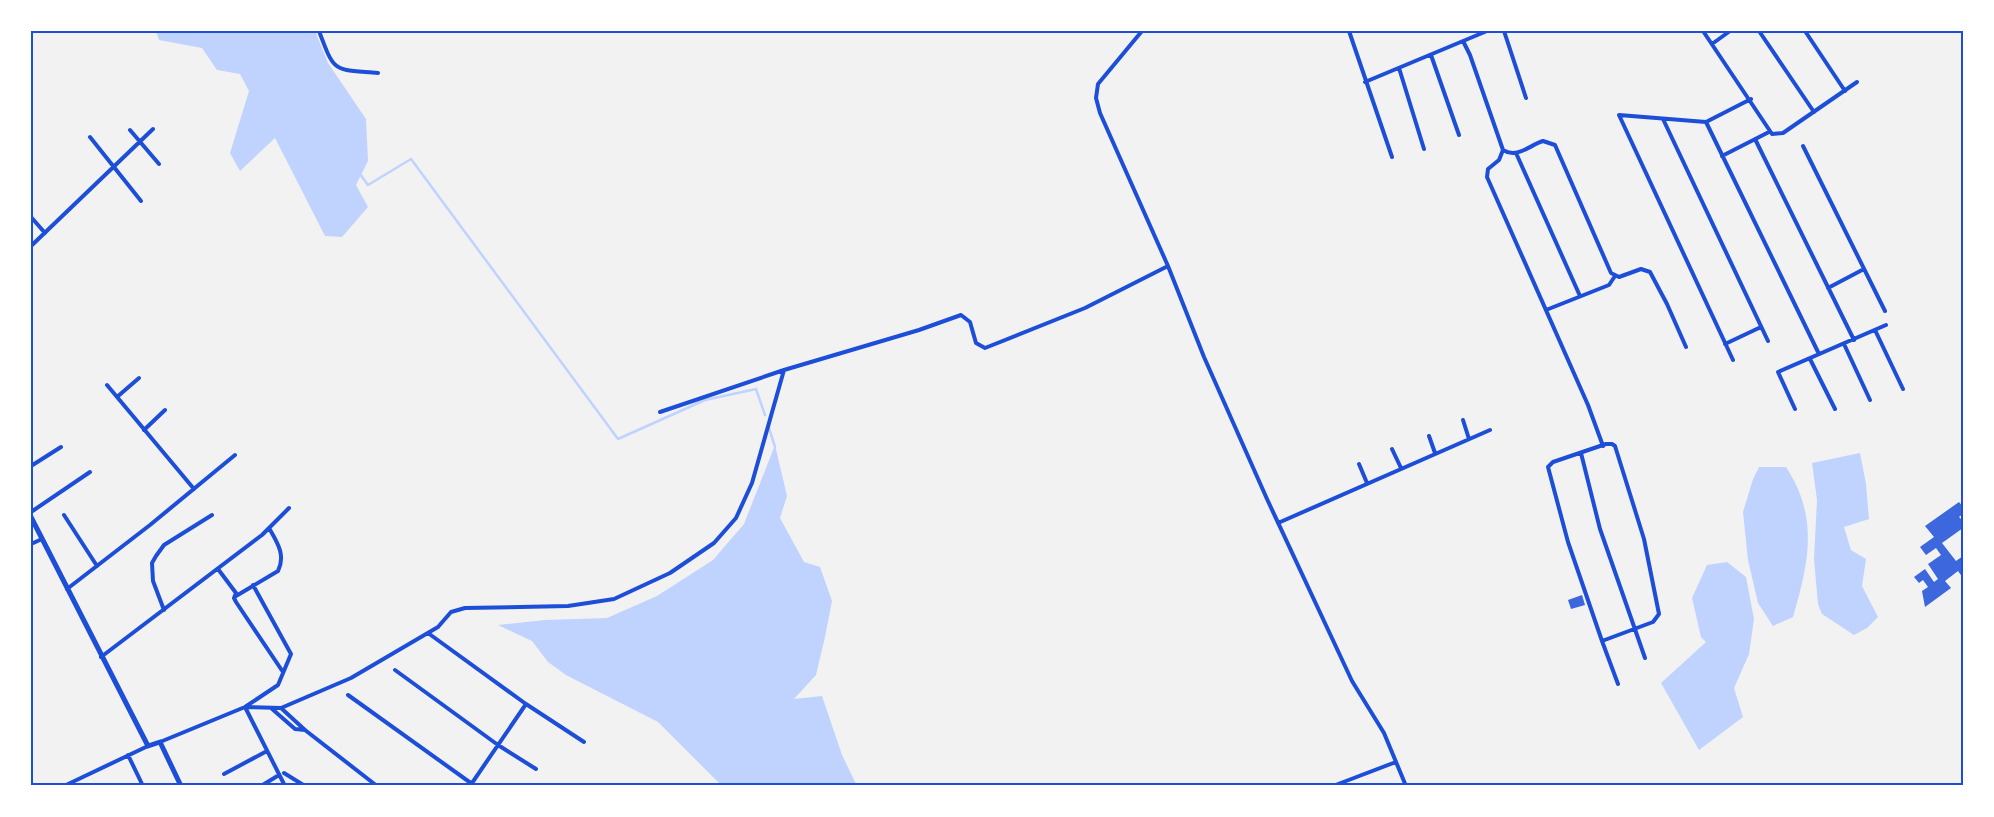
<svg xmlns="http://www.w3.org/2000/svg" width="1994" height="817" viewBox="0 0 1994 817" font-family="Merriweather,serif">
  <rect width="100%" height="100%" fill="#f2f2f2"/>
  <path fill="#bfd3fe" d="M156,31H315L328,63L366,119L368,161L356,185L368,207L342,237L325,236L275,138L240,171L230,153L249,91L240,74L217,70L202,48L159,40Z
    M775,445L787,496L780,518L804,562L820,567L832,601L825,637L816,675L794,699L822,696L842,755L857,786H722L658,722L566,675L548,662L532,641L498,625L545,620L607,618L657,596L713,560L744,524Z
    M1860,453L1866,484L1869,519L1844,527L1851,550L1866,559L1862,586L1878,617L1867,628L1854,635L1822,614L1818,604L1814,559L1817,500L1812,463Z
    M1759,467H1786C1819,517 1809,562 1793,617L1773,626L1758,603L1748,560L1743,512L1753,479Z
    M1727,562L1746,577L1754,619L1749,654L1734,688L1743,717L1699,750L1661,683L1706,642L1701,637L1692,598L1707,565Z"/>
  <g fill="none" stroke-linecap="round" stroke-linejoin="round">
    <path stroke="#bfd3fe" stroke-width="2.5" d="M360,174L368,185L411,159L618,439L705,400L756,389L765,415
      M769,428L775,447"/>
  </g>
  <path fill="#3d67dc" d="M1959,502L1963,507V514L1959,517L1963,521V528L1942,543L1956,561L1963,556V578L1958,571L1945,581L1951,588L1925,607L1922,591L1928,587L1923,580L1919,583L1914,577L1925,569L1934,582L1938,579L1928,564L1941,555L1936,548L1926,555L1920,547L1934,537L1925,526Z
    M1582,595L1585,605L1571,609L1568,600Z"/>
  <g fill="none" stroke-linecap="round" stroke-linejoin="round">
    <path stroke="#1d4ed8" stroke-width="4" d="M319,31C335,74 333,69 378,73
      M1142,31L1098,84L1096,98L1100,113L1168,266L1204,357L1267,499L1352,681L1384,733L1406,786
      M1349,31L1392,157
      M1504,31L1526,98
      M1703,31L1772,134L1783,133L1857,82
      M1759,31L1814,112
      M1805,31L1845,91
      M1463,41L1470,55L1503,150L1499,160L1488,169L1487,177L1588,405L1603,446
      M1712,44L1730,31
      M1431,55L1459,135
      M1399,68L1424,149
      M1365,82L1487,31
      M1663,119L1768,341
      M1706,122L1819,354
      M130,130L159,164
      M90,137L141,201
      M1755,139L1854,340
      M1803,146L1885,311
      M1503,150C1517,159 1530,145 1543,141L1555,145L1611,273L1619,277L1641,269L1650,272L1667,304L1686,347
      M1516,153L1580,296
      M1722,156L1769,132
      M31,217L45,233
      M31,246L153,129
      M1828,288L1864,269
      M1546,310L1609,285L1615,276
      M1875,330L1903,389
      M1725,344L1761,327
      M1844,344L1870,400
      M1810,359L1835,409
      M1733,360L1619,115L1706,122L1751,99
      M107,385L194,489
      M117,397L139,378
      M1795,409L1778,372L1886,325
      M660,412L784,370L919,330L961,315L970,322L976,343L985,348L1085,308L1168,266
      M1463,420L1469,439
      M144,430L165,410
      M1429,436L1435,453
      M1606,444H1612L1615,446L1644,539L1659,614L1653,622L1602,641L1568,542L1548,467L1553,462Z
      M1392,449L1401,468
      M1581,453L1600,529L1645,658
      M1359,464L1367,483
      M31,466L61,447
      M31,512L90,472
      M64,515L97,566
      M1278,523L1490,430
      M31,544L42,539
      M218,569L236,593L234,598L236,602L283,672
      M67,589L150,525L235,455
      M236,596L278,571C286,555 277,542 269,528
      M164,610L153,581L152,563L156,556L164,545L212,515
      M428,633L526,704L584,742
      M1602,641L1618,684
      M101,657L262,535L289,508
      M395,670L498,745L536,769
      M348,695L475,786
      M245,707L281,708L351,678L438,627L451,612L465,608L568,606L614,599L670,573L714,543L736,518L752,483L784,370
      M245,707L285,786
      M271,708L295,729L305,730
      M281,708L305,730L377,786
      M160,742L245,707L278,685L291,654L253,585
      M128,755L143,786
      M284,773L305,786
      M224,774L267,751
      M64,786L148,746
      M261,786L279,775
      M470,786L526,704
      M1333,786L1396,762"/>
    <path stroke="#1d4ed8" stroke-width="5" d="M31,517L148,746L160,742L181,786"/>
  </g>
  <rect width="1994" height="817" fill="none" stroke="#ffffff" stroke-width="65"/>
  <rect x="32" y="32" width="1930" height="752" fill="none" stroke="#1d4ed8" stroke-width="2"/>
</svg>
